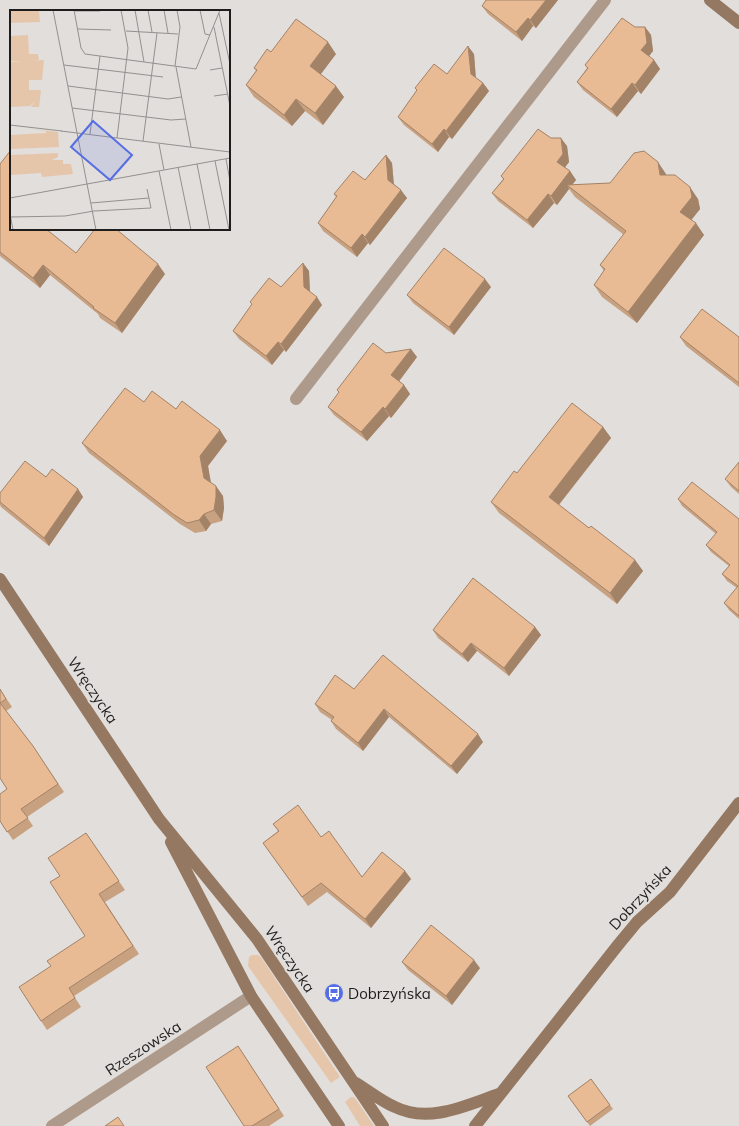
<svg xmlns="http://www.w3.org/2000/svg" width="739" height="1126" viewBox="0 0 739 1126" font-family="Mulish,sans-serif">
  <rect width="100%" height="100%" fill="#e1dedc"/>
  <path fill="#e6c6ab" d="M252,955H258L261,957L340,1077L331,1083L248,966L249,957Z
    M351,1097H353L355,1098L374,1126H360L345,1102Z"/>
  <g fill="none" stroke-linecap="round" stroke-linejoin="round">
    <path stroke="#ae9a8a" stroke-width="12" d="M296,399L605,0"/>
    <path stroke="#ae9a8a" stroke-width="12" d="M52,1126L251,996"/>
    <path stroke="#957861" stroke-width="12" d="M710,0L739,23
      M0,579L159,819L257,939L383,1126
      M171,842L251,996L339,1126
      M356,1083C369,1091 381,1101 395,1107C429,1124 467,1105 499,1094
      M475,1126L618,945L637,922L670,892L739,803"/>
  </g>
  <path fill="#c8a180" d="M558,0L536,28L533,26L522,41L488,14L482,6Z
    M635,27H645L651,35L653,51L648,56L654,60L660,69L641,94L638,91L617,117L583,90L577,82L587,68L585,65Z
    M271,52L336,54L320,74L344,97L323,125L305,111L292,126L254,97L246,85L256,71L254,68Z
    M474,54L476,78L483,83L489,91L452,139L449,137L438,152L404,125L398,117L417,91L415,88L447,74Z
    M551,138L567,146L569,162L565,167L570,171L576,180L571,185L610,183L666,174V175L698,199L700,209L691,220L704,235L637,323L602,297L594,285L604,271L600,265L624,235L575,197L569,189L557,205L554,203L533,228L498,201L492,193L503,179L501,176Z
    M386,155L392,163L394,184L407,198L370,245L368,243L357,257L323,231L318,223L336,197L334,194L365,180Z
    M0,164L11,229L76,253L165,274L122,333L100,318L98,314L50,275L40,288L0,256Z
    M303,263L309,271L310,292L322,305L286,352L284,350L272,365L239,339L233,331L252,304L250,302L281,287Z
    M491,287L454,335L413,303L407,295Z
    M680,337H739V387L686,346Z
    M386,353L417,357L399,381L404,385L410,394L391,418L389,416L367,441L334,415L328,407L339,393L337,390Z
    M144,402L176,409L227,441L208,466L210,482L223,496L224,508L222,521L211,524L206,531L195,533L180,524L89,453L82,443Z
    M603,427L611,438L559,505L589,528L635,560L643,571L617,604L499,513L491,502L517,473Z
    M739,462V494L731,487L725,479Z
    M46,477L78,489L83,497L49,546L1,507L0,505V493Z
    M678,499L739,519V619L729,610L724,603L737,588L727,581L722,574L729,566L711,552L706,545L716,534L682,506Z
    M535,627L541,635L509,676L477,651L468,662L438,638L433,630Z
    M0,689L12,707L6,711L33,746L64,792L27,817L33,826L13,840L0,821L7,789L0,778Z
    M354,689L483,742L457,774L389,717L363,751L336,729L331,721L332,720L320,712L315,704Z
    M273,824L321,837L362,877L405,871L411,879L371,928L327,892L308,906L263,843L278,831Z
    M86,833L125,890L105,902L139,954L74,996L81,1007L47,1030L41,1021L51,966L85,936L60,876Z
    M402,962L480,968L452,1005L408,970Z
    M238,1046L284,1116L269,1126H244Z
    M591,1079L613,1109L590,1126L568,1096Z"/>
  <path fill="#a38368" d="M546,0H558L536,28L530,20Z
    M528,18L533,26L522,41L516,32Z
    M645,27L651,35L653,51L647,59L641,50Z
    M328,42L336,54L318,78L310,66Z
    M468,46L474,54L476,82L471,74Z
    M654,60L660,69L641,94L635,85Z
    M483,83L489,91L452,139L446,131Z
    M632,83L638,91L617,117L611,109Z
    M336,86L344,97L323,125L315,113Z
    M296,99L305,111L292,126L284,115Z
    M444,129L449,137L438,152L432,144Z
    M561,138L567,146L569,162L563,170L557,162Z
    M386,155L392,163L394,188L388,180Z
    M658,162L666,174L668,187L660,175Z
    M570,171L576,180L570,188L567,185L569,189L557,205L551,196Z
    M690,187L698,199L700,209L689,223L680,212Z
    M401,190L407,198L370,245L365,237Z
    M548,194L554,203L533,228L527,220Z
    M696,223L704,235L637,323L628,312Z
    M362,234L368,243L357,257L351,248Z
    M303,263L309,271L310,295L304,287Z
    M158,264L165,274L122,333L115,323Z
    M43,265L50,275L40,288L33,278Z
    M485,279L491,287L454,335L449,327Z
    M317,297L322,305L286,352L281,344Z
    M278,342L284,350L272,365L266,356Z
    M411,349L417,357L397,384L391,375Z
    M404,385L410,394L391,418L385,409Z
    M383,407L389,416L367,441L361,432Z
    M603,427L611,438L556,508L549,497Z
    M220,430L227,441L208,466L212,488L204,478L200,456Z
    M216,486L223,496L224,508L222,521L214,510Z
    M78,489L83,497L49,546L44,538Z
    M204,514L211,524L206,531L199,520Z
    M635,560L643,571L617,604L610,593Z
    M535,627L541,635L509,676L504,668Z
    M471,643L477,651L468,662L462,654Z
    M384,709L389,717L363,751L358,743Z
    M478,734L483,742L457,774L451,766Z
    M405,871L411,879L371,928L365,919Z
    M474,960L480,968L452,1005L446,996Z"/>
  <path fill="#e9bb95" stroke="#a38368" d="M486,0H546L530,20L528,18L516,32L482,6Z
    M622,18L635,27H645L647,43L641,50L654,60L635,85L632,83L611,109L577,82L588,68L585,65Z
    M296,19L328,42L310,66L336,86L315,113L296,99L284,115L246,85L257,70L254,68L267,49L271,52Z
    M468,46L471,74L483,83L446,131L444,129L432,144L398,117L417,90L415,88L434,64L447,74Z
    M538,129L551,138H561L563,154L557,162L570,171L551,196L548,194L527,220L492,193L504,179L501,176Z
    M11,150V229H46L76,253L95,229H116L158,264L115,323L93,308L94,307L43,265L33,278L0,252V164Z
    M644,151L658,162L660,175H675L690,187L692,197L680,212L696,223L628,312L594,285L605,269L600,265L626,231L567,185L610,183L634,153Z
    M386,155L388,180L401,190L365,237L362,234L351,248L318,223L337,196L334,194L353,171L365,180Z
    M444,248L485,279L449,327L407,295Z
    M303,263L304,287L317,297L281,344L278,342L266,356L233,331L252,304L250,302L269,278L281,287Z
    M702,309L739,337V383L680,337Z
    M373,343L386,353L411,349L391,375L404,385L385,409L383,407L361,432L328,407L339,392L337,390Z
    M125,388L144,402L152,391L176,409L182,401L220,430L200,456L204,478L216,486V497L214,510L204,514L199,520L187,523L173,514L82,443Z
    M572,403L603,427L549,497L589,528L591,526L635,560L610,593L491,502L514,471L517,473Z
    M25,461L46,477L52,469L78,489L44,538L0,502V493Z
    M739,462V491L725,479Z
    M692,482L739,519V616L724,603L738,586L722,574L730,565L706,545L717,532L678,499Z
    M473,578L535,627L504,668L471,643L462,654L433,630Z
    M383,655L478,734L451,766L384,709L358,743L331,721L334,717L315,704L335,675L354,689Z
    M0,689L6,699L0,703Z
    M0,703L33,746L58,784L21,809L28,818L7,832L0,821V794L7,789L0,778Z
    M298,805L321,837L329,831L362,877L382,852L405,871L365,919L321,883L302,897L263,843L279,831L273,824Z
    M86,833L119,881L99,894L133,946L69,988L75,998L41,1021L19,987L51,966L47,961L85,936L50,882L60,876L48,858Z
    M431,925L474,960L446,996L402,962Z
    M238,1046L279,1109L252,1126H244L206,1067Z
    M591,1079L610,1105L587,1122L568,1096Z
    M118,1117L124,1126H105Z"/>
  <defs>
    <g id="bus-disc" transform="scale(1)"><circle r="9.5" fill="#566ee4" stroke="#e1dedc"/><path d="M-5-6H5V4H4V6H2V4H-2V6H-4V4H-5ZM-3.5-4V0h7V-4ZM-3.5 1.2v1.5H-2V1.2ZM2 1.2v1.5H3.5V1.2Z" fill="#fff"/></g>
  </defs>
  <g fill-rule="evenodd">
    <use href="#bus-disc" x="334" y="993"/>
  </g>
  <g text-anchor="middle" dominant-baseline="central" stroke-width="4" stroke-linejoin="round" paint-order="stroke">
    <g font-size="15" fill="#1e1d1c" stroke="#e1dedc">
      <text transform="translate(93 690) rotate(56)">Wręczycka</text>
      <text transform="translate(640 897) rotate(-47)">Dobrzyńska</text>
      <text transform="translate(290 959) rotate(56)">Wręczycka</text>
      <text transform="translate(143 1048) rotate(-33)">Rzeszowska</text>
    </g>
    <g font-size="15" fill="#1e1d1c" stroke="#e1dedc" text-anchor="start">
      <text x="348" y="993">Dobrzyńska</text>
    </g>
  </g>
  <g transform="translate(10 10)">
    <rect width="220" height="220" fill="#e1dedc"/>
    <path d="M0,0H29L30,12L0,13ZM18,25L19,44H28L29,50L19,51L34,50L32,70H19V80H31L29,97H21L25,91L20,96L0,97V52L11,51H0V26ZM15,118L48,122L49,137L0,139V125L36,123V121ZM48,143V147L42,150H53V154H61L63,164L32,167L31,163L0,165V145Z" fill="#e6c6ab"/>
    <path fill="none" stroke="#93918f" stroke-width="1" d="M43,0L86,220M64,0L71,38L75,44L186,59L210,0M125,0L134,52M138,0L142,22M154,0L158,23M190,0L195,24L200,25M65,1H90M209,3L220,54M204,17L220,96M68,19L101,20M116,21L168,24M54,55L153,67M165,56L170,17L167,0M166,57L181,137M200,60L212,58M58,76L158,89L171,87M204,86L218,84M62,98L161,110L176,109M0,115L52,121M51,121L220,142M80,124L90,46M107,128L118,38L111,0M133,131L147,23M149,134L154,160M216,149L220,171M205,151L219,220M187,154L200,220M168,157L181,220M149,161L161,220M0,188L220,148M81,193L139,188M0,204L3,220M1,207L55,206L84,201L141,198L137,179"/>
    <path fill="#566ee4" fill-opacity="0.15" stroke="#566ee4" stroke-width="2" d="M83,111L122,145L100,170L61,137Z"/>
    <rect width="220" height="220" fill="none" stroke="#1e1d1c" stroke-width="2"/>
  </g>
</svg>
